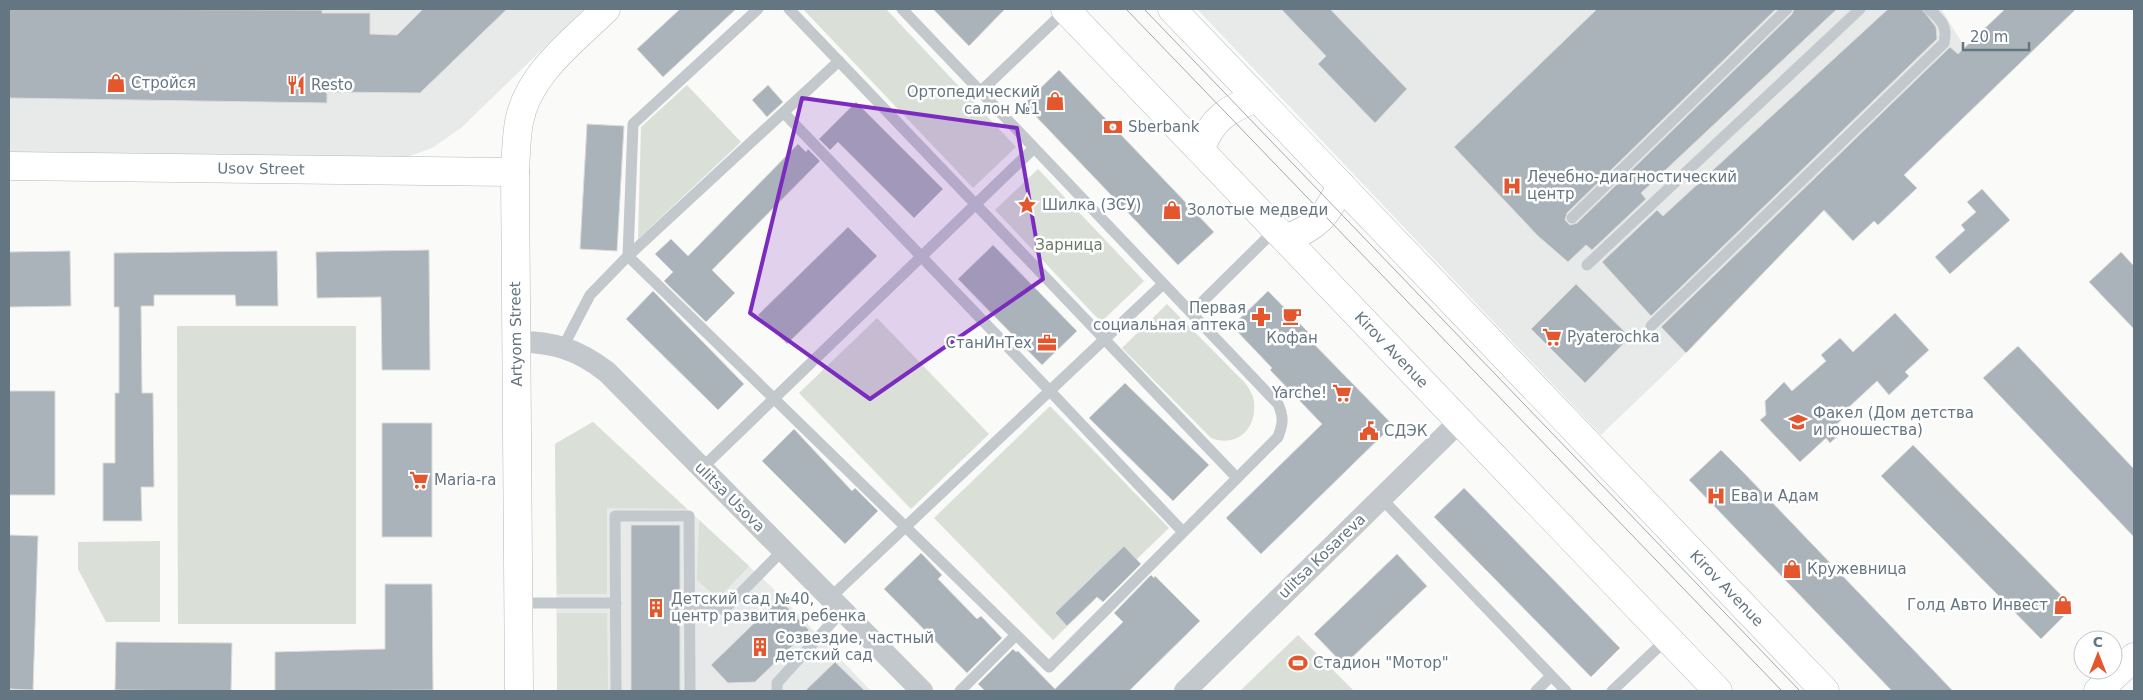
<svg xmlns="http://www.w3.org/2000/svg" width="2143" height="700" viewBox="0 0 2143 700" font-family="'DejaVu Sans',sans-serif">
  <rect width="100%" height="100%" fill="#fafaf8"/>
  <path fill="#e8e9e9" d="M9,9H584L461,128L432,148L407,157L9,153Z
    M1197,9H1944L1942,10L1973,61L1997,86L1923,157L1898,168L1917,188L1878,225L1874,221L1853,241L1823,211L1676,363L1601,435Z
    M593,422L776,591L871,691H557L555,444Z"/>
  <path fill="#dadfd7" d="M803,9H886L1016,147L973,188Z
    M687,85L741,142L638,239L641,127Z
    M1038,169L1144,281L1101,322L995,210Z
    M1167,304L1246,384C1249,389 1254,396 1254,402C1257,429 1237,448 1211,438L1122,348Z
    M877,318L989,434L911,509L799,393Z
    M177,326H356V624H178Z
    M1050,406L1169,528L1053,640L934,518Z
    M593,422L687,509L607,508V594H557L555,444Z
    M699,520L749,566L718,599L697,580Z
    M160,541V622H106L78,569V542Z
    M557,613H607L608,691H557Z
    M1298,635L1354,691H1240Z"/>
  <path fill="#aab3b9" stroke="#dcdcda" d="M9,9L322,10V13H370V34L397,35L423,9H507L420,93L327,92V103L9,98Z
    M680,9H736L663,77L637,49Z
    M933,9H1005L969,46Z
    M1281,9H1330L1407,89L1375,123L1318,64L1326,56Z
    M1597,9H1776L1567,213L1565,220L1570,225L1577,223L1792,14L1794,9H1837L1641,193L1646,199L1592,250L1586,245L1568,262L1538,236L1454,147Z
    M1888,9H1922L1936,27L1937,39L1651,316L1602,262L1657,210L1663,216Z
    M2005,9H2076L1904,175L1917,188L1878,225L1874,221L1853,241L1824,210L1686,353L1661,327L1950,47L1958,54Z
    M1059,70L1214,232L1178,265L1024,104Z
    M768,85L783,102L767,117L752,100Z
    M856,102L943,189L914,218L838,142L830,150L819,139Z
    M587,124L624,126L617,251L580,249Z
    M798,144L806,152L808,149L820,161L712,270L735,293L706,322L664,281L673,272L655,254L671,239L688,256Z
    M1982,189L2010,220L1950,274L1935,257L1965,230L1961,225L1976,212L1967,202Z
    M848,227L877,256L787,344L758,315Z
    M993,245L1077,331L1042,365L958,279Z
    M429,250L430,370H382L381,297L317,298L316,252Z
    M70,251L71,306L9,307V252Z
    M277,251L278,306H236L235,295H154V306H141L142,393H153L154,487H141L142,521H103V463H115V393H119V307H114V253Z
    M2121,252L2134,266V329L2089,282Z
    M1576,284L1630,337L1585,383L1531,329Z
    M653,291L744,384L718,410L626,319Z
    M1268,291L1311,335L1308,338L1393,425L1261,554L1226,518L1322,424L1270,370L1272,368L1232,326Z
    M1895,313L1929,350L1905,372L1909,376L1889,395L1877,381L1848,408L1851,411L1837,424L1843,431L1830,443L1826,438L1800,462L1760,420L1766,415L1765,401L1784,382L1792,391L1826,361L1821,355L1840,338L1853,352Z
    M2018,346L2134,469V537L1983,378Z
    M1125,383L1209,465L1173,501L1089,418Z
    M9,391H55V495H9Z
    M382,423H432V537H382Z
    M794,429L852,491L855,488L878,511L845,544L762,461Z
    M1913,445L2073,607L2041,639L1881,476Z
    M1721,450L1744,473L1953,691H1892L1689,480Z
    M1464,488L1620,648L1591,677L1434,517Z
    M631,525H680V691H631Z
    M9,535L38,536L33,690L9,689Z
    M1124,546L1141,564L1103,602L1097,597L1067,626L1055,613Z
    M921,553L942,575L938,579L977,619L981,616L1002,638L967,673L884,589Z
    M1397,554L1427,586L1344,665L1314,634Z
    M1151,575L1154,578L1155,576L1200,621L1129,691H985L978,684L1013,649L1016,652L1018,651L1055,689L1123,622L1114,613Z
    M385,584H432L433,690L275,691V652L385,649Z
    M779,599L809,630L755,682L728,683L711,665Z
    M116,642L232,643L231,691L115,690Z
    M835,662L865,691H805Z"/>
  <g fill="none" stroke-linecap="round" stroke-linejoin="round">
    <g stroke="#b3babf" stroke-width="29">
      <g id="secondary">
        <path id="s1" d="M9,166L515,172"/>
        <path d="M519,691L515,172C516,156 516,139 519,122C528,74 573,41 606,9"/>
      </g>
    </g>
    <g stroke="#b5babe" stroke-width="29">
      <g id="primary">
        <path id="s2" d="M1065,9L1718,691"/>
        <path id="s3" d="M1172,9L1825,691"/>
        <path d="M1200,150C1212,119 1227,109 1257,98"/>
        <path d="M1285,239C1317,227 1327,216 1341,185"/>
        <path d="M2098,691L2134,657"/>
      </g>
    </g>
    <path stroke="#c3c8cc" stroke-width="11" d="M758,9L633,124L628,256L1049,667L1278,437C1283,424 1284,417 1278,404L902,9
      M789,9L1237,478
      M980,92L1066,10
      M784,113L1050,391L1183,532
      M1572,218L1787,9
      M1587,265L1860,9
      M1191,313L1276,229
      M1651,326L1944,43C1948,26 1941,20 1929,9
      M563,347L590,295L628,256L839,61
      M702,468L1034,148
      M1381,498L1566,691
      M831,597L1163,284
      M519,603H616
      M689,608L725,609L783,550
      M616,691L615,516H689L690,691
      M777,691V683L843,610
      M960,691L1016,635
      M1536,691L1551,676
      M1612,691L1668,638"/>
    <path stroke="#c3c8cc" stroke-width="22" d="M517,342C552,341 579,350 607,372L922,691
      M1185,691L1460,421"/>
    <use href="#secondary" stroke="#fff" stroke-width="28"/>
    <use href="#primary" stroke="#fff" stroke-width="28"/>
    <path stroke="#a2aab0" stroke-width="1" d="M1126,9L1782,691
      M1144,9L1800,691"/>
  </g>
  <path fill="#7b2cbf" fill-opacity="0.2" stroke="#7b2cbf" stroke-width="4" stroke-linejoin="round" d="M802,98L1017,128L1043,279L870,399L750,313Z"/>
  <defs>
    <g id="shop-bare" transform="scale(1.5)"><path d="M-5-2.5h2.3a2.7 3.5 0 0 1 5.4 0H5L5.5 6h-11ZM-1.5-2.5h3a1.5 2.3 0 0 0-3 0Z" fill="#e4572e" stroke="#fff" stroke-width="2.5" paint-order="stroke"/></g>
    <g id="restaurant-bare" transform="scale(1.5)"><path d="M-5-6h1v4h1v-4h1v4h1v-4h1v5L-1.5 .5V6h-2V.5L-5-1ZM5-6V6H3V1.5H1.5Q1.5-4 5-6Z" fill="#e4572e" stroke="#fff" stroke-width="2.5" paint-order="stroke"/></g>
    <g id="bank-bare" transform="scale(1.5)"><path d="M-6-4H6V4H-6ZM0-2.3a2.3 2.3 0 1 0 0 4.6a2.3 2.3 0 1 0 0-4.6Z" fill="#e4572e" stroke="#fff" stroke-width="2.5" paint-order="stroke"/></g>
    <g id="hospital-bare" transform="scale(1.5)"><path d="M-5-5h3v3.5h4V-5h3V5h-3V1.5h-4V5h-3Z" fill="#e4572e" stroke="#fff" stroke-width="2.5" paint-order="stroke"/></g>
    <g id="sight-bare" transform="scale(1.5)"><path d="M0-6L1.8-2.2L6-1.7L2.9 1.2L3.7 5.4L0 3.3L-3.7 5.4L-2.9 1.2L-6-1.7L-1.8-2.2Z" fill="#e4572e" stroke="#fff" stroke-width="2.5" paint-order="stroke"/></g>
    <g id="cafe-bare" transform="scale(1.5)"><path d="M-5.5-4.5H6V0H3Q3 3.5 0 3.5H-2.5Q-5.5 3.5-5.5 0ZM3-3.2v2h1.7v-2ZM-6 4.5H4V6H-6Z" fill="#e4572e" stroke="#fff" stroke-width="2.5" paint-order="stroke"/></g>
    <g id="pharmacy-bare" transform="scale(1.5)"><path d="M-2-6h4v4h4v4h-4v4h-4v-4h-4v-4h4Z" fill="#e4572e" stroke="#fff" stroke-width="2.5" paint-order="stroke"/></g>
    <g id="supermarket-bare" transform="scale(1.5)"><path d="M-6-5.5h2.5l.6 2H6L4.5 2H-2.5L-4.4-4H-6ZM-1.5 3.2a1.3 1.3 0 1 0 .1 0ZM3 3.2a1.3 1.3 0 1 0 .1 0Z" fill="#e4572e" stroke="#fff" stroke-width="2.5" paint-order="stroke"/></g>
    <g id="office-bare" transform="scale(1.5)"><path d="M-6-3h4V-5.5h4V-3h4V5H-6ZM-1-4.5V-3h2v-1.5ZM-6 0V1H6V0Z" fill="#e4572e" stroke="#fff" stroke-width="2.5" paint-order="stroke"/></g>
    <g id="school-bare" transform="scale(1.5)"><path d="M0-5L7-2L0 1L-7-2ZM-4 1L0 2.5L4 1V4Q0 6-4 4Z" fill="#e4572e" stroke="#fff" stroke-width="2.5" paint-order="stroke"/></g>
    <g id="civic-bare" transform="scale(1.5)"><path d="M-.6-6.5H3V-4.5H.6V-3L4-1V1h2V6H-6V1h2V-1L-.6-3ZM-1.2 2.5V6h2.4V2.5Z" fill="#e4572e" stroke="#fff" stroke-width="2.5" paint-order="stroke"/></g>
    <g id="building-bare" transform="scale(1.5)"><path d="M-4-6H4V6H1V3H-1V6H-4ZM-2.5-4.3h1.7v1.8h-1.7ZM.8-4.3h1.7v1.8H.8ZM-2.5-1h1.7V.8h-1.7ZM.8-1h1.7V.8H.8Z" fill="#e4572e" stroke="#fff" stroke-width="2.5" paint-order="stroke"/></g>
    <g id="stadium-bare" transform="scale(1.5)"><path d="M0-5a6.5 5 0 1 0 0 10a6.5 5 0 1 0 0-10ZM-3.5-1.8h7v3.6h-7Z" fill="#e4572e" stroke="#fff" stroke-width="2.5" paint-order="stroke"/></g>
  </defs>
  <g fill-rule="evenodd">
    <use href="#shop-bare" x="116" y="83"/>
    <use href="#restaurant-bare" x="296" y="85"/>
    <use href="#shop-bare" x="1055" y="101"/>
    <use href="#bank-bare" x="1113" y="127"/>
    <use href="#hospital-bare" x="1512" y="186"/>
    <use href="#sight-bare" x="1027" y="205"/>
    <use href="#shop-bare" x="1172" y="210"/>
    <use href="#cafe-bare" x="1292" y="316"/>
    <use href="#pharmacy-bare" x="1261" y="317"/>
    <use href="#supermarket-bare" x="1552" y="337"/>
    <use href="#office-bare" x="1047" y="343"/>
    <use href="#supermarket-bare" x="1342" y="393"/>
    <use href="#school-bare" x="1798" y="422"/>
    <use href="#civic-bare" x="1369" y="431"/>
    <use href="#supermarket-bare" x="419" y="480"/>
    <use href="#hospital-bare" x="1716" y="496"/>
    <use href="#shop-bare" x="1792" y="569"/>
    <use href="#shop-bare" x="2063" y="605"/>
    <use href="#building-bare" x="656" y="608"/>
    <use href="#building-bare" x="760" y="647"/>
    <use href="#stadium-bare" x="1298" y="663"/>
  </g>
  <g text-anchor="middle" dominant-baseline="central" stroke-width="5" stroke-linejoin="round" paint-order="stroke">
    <g font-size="15" fill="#657683" stroke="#fff" text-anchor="start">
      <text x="131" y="83">Стройся</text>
      <text x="311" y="85">Resto</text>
      <text x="1040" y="92" text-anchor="end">Ортопедический<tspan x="1040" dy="17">салон №1</tspan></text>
      <text x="1128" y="127">Sberbank</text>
      <text x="1527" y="177">Лечебно-диагностический<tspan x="1527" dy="17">центр</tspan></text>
      <text x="1042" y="205">Шилка (ЗСУ)</text>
      <text x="1187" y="210">Золотые медведи</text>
      <text x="1246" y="308" text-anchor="end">Первая<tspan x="1246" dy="17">социальная аптека</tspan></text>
      <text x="1567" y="337">Pyaterochka</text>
      <text x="1292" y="338" text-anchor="middle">Кофан</text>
      <text x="1032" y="343" text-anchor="end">СтанИнТех</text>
      <text x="1327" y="393" text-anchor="end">Yarche!</text>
      <text x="1813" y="413">Факел (Дом детства<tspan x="1813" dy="17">и юношества)</tspan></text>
      <text x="1384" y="431">СДЭК</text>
      <text x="434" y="480">Maria-ra</text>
      <text x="1731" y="496">Ева и Адам</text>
      <text x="1807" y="569">Кружевница</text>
      <text x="671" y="599">Детский сад №40,<tspan x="671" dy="17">центр развития ребенка</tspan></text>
      <text x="2048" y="605" text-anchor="end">Голд Авто Инвест</text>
      <text x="775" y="638">Созвездие, частный<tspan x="775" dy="17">детский сад</tspan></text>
      <text x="1313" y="663">Стадион "Мотор"</text>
    </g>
    <g font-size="15" fill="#657683" stroke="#fff">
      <text stroke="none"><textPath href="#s1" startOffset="252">Usov Street</textPath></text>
      <text transform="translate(516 334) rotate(-91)">Artyom Street</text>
      <text stroke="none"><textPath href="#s2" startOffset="472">Kirov Avenue</textPath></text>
      <text transform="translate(730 497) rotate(45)">ulitsa Usova</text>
      <text transform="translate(1322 556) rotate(-44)">ulitsa Kosareva</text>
      <text stroke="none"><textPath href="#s3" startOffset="802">Kirov Avenue</textPath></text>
    </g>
    <g font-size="15" fill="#687a64" stroke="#fff">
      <text x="1069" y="245">Зарница</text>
    </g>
  </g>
  <rect width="2143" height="700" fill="none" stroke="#657683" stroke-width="20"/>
  <g transform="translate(2098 655)"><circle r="24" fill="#ffffff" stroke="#c1c8cd"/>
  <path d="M0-4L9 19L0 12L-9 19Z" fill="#e4572e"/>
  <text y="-8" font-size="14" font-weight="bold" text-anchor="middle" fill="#657683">С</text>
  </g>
  <path d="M1963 42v8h66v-8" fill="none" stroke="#657683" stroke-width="2.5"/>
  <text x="1970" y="42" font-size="15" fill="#657683" stroke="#ffffff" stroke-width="4" paint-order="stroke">20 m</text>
</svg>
